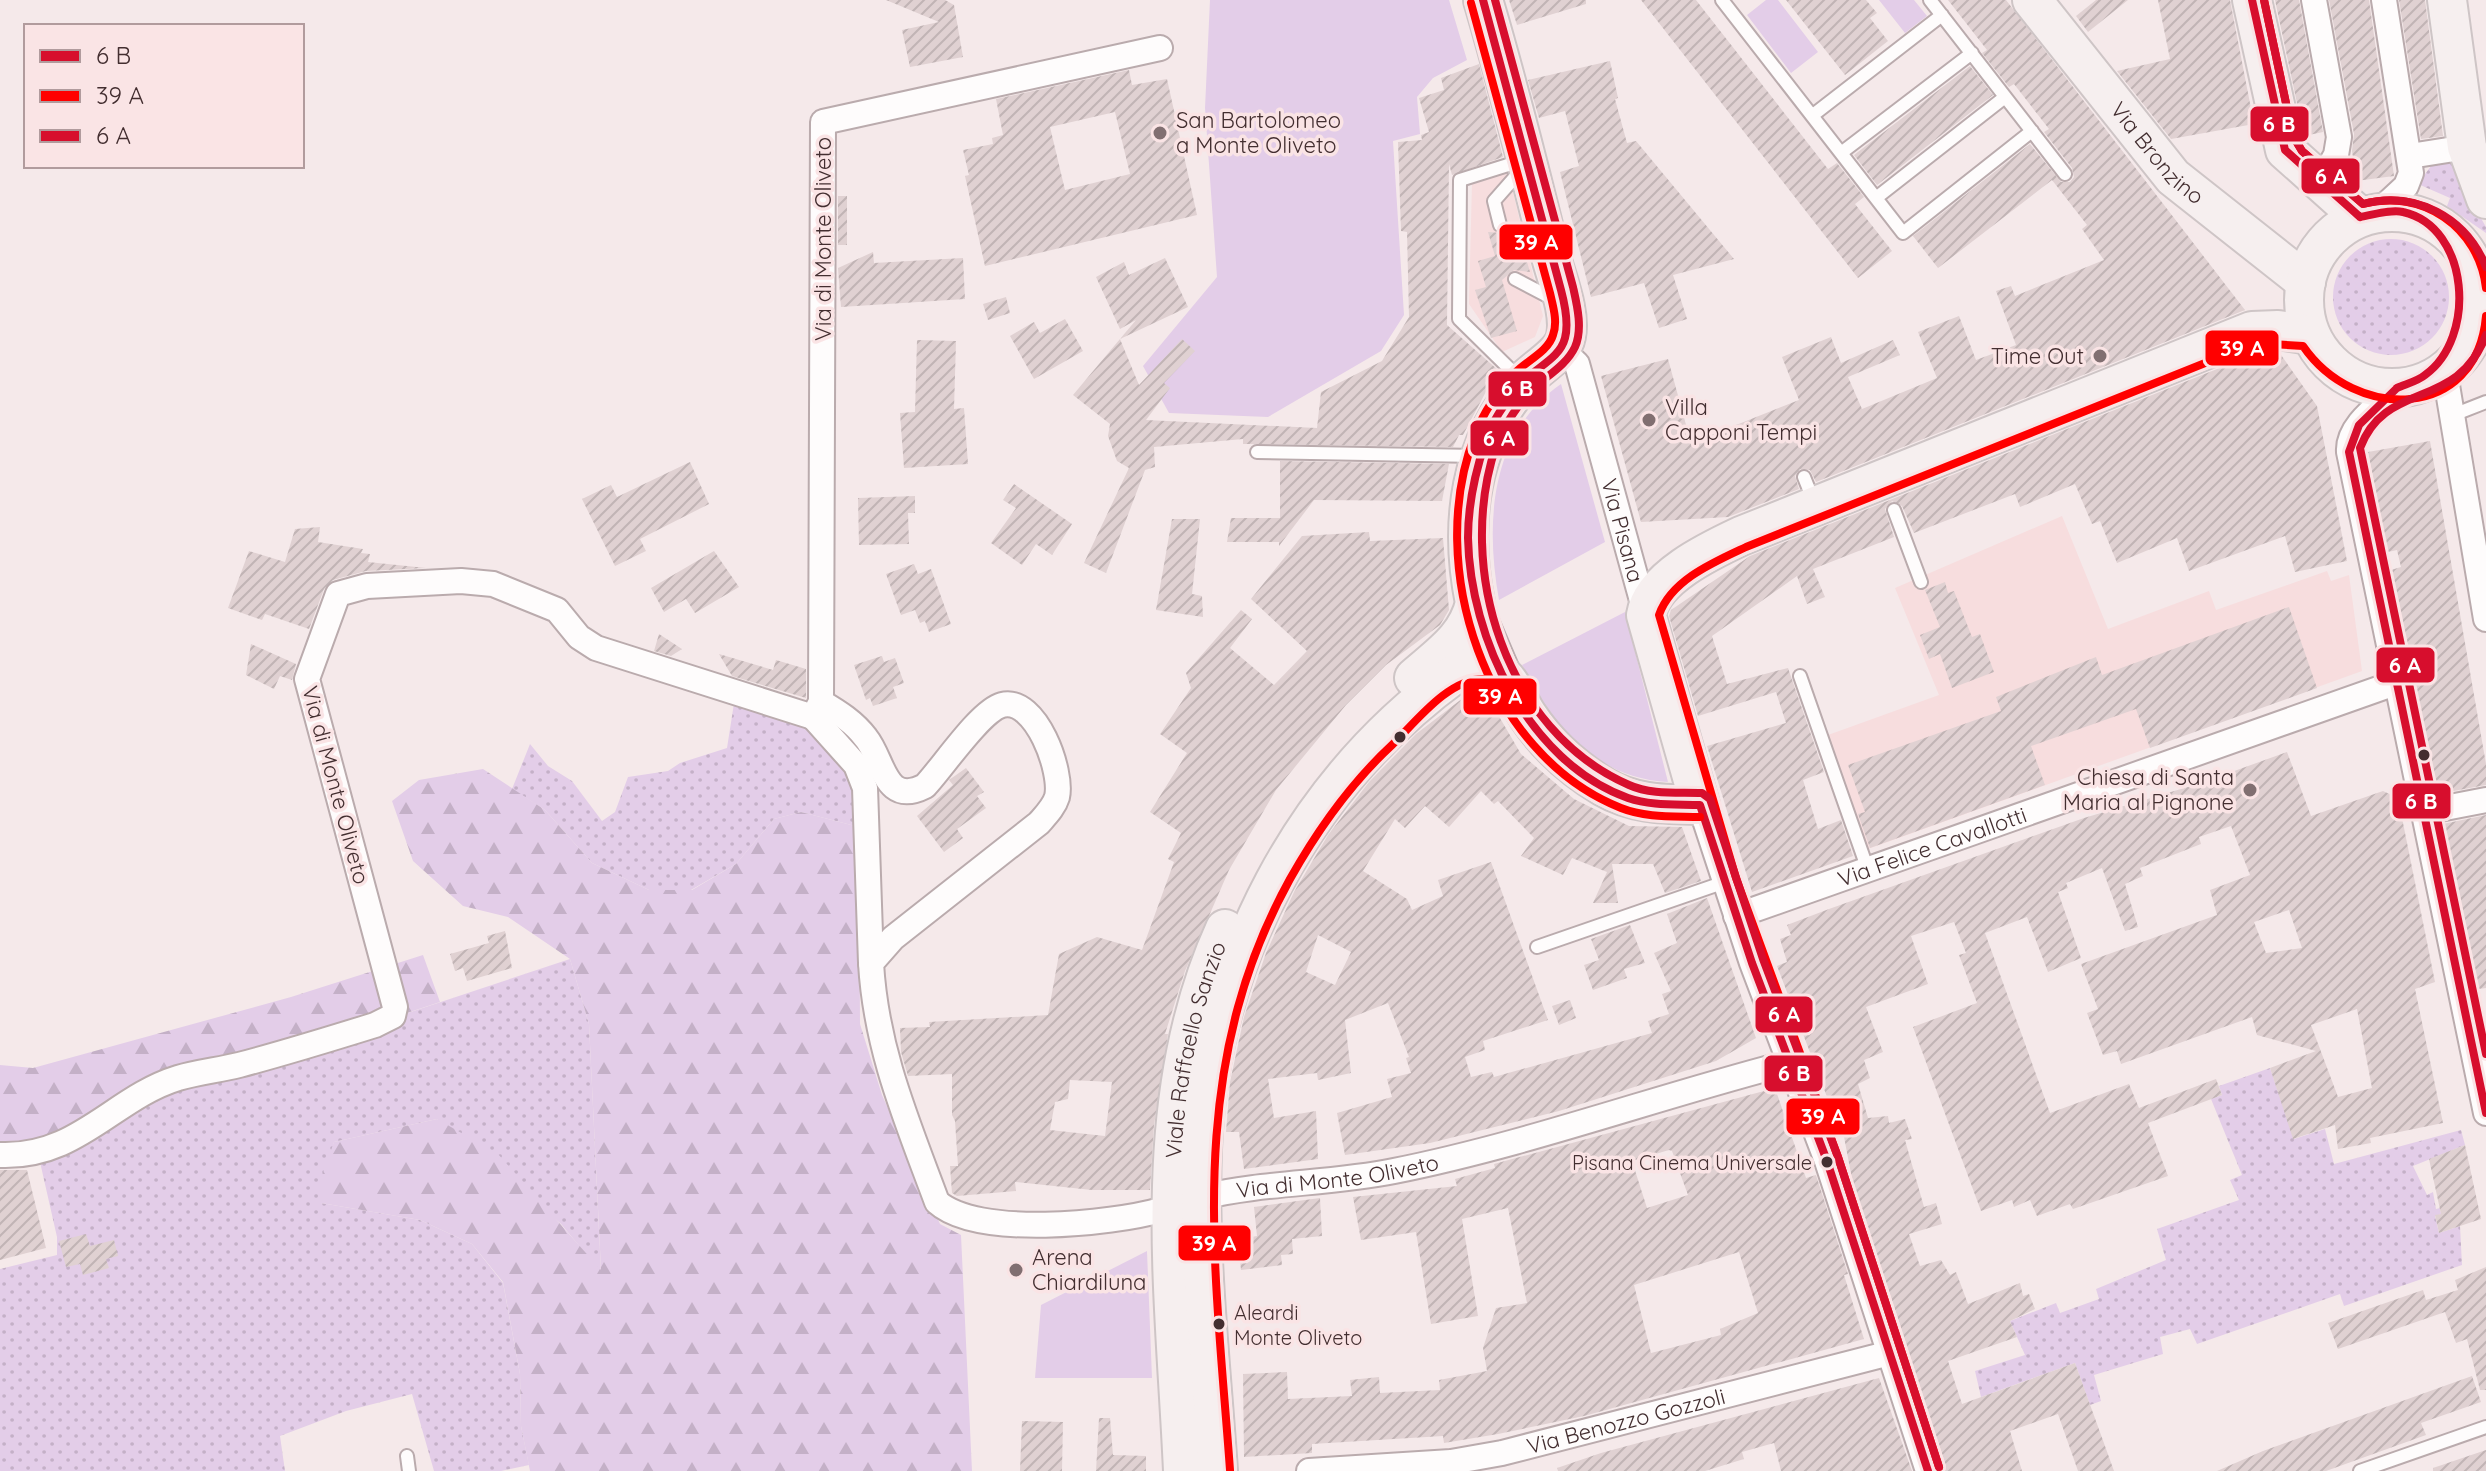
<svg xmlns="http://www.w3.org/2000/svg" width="2486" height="1471" viewBox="0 0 2486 1471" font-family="Quicksand,sans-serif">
  <defs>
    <pattern id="grass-dots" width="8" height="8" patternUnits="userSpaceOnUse" patternTransform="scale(2)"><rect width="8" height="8" fill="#e3cde8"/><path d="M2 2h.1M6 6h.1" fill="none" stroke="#c4b0c7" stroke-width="1.8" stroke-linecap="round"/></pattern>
    <pattern id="forest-firs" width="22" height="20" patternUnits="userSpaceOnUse" patternTransform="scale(2)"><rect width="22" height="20" fill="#e3cde8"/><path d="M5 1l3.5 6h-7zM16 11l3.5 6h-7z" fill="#c4b0c7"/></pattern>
    <pattern id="building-hatch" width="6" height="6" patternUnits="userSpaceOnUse" patternTransform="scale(2)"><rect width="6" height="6" fill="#e0d1d2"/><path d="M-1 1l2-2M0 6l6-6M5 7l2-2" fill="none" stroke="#c1b4b5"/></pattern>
  </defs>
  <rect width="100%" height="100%" fill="#f5e9ea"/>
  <path fill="#f7ddde" d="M1508,172L1543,316L1535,337L1502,352L1469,304L1472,182Z
    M2062,516L2108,629L2209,591L2216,610L2327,571L2331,581L2349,575L2362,671L1868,849L1828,735L1939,695L1895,588Z"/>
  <path fill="url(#grass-dots)" d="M2452,158L2463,187L2486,227V233L2447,206L2450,198L2418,184L2433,163Z
    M2333 297a58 58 0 1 1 116 0a58 58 0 1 1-116 0Z
    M735,697L799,717L849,766L859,827L801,812L774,819L736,864L691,890H649L592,863L545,810L512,789L530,744L548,766L572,781L602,821L615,812L628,777L668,771L680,763L727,748Z
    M570,959L589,1024L601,1272L561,1224L437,1119L334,1142L321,1203L420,1220L472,1244L503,1283L520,1374L521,1426L529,1465L501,1471H434L412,1394L346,1411L280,1436L285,1471H0V1269L57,1255V1237L40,1162L91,1143L146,1100Z
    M2270,1068L2294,1139L2325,1129L2334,1164L2461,1130L2465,1145L2413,1166L2427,1195L2433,1192L2436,1209L2440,1208L2441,1214L2435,1216L2439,1233L2460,1226L2462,1265L2344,1306L2340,1294L2197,1344L2190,1329L2160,1337L2163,1354L2094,1375L2101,1401L2090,1405L2075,1363L1981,1397L1975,1371L2025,1355L2010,1321L2056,1303L2060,1313L2099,1299L2096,1289L2166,1260L2157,1229L2239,1200L2230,1180L2242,1175L2211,1099L2222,1095L2219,1086Z"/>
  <path fill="url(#forest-firs)" d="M483,769L545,810L592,863L649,890H692L736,864L774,819L801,812L859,827L860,1024L882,1095L940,1224L961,1235L972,1471H530L521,1426L520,1374L503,1282L472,1244L420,1220L321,1203V1178L334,1142L437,1119L498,1154L601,1270L589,1024L570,959L508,917L463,906L413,861L392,801L419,780Z
    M423,955L440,1002L146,1100L81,1135L14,1146L0,1143V1065L33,1068L291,997Z"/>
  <path fill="#e3cde8" d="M1210,0H1449L1467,60L1433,78L1417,97L1420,134L1393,141L1404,315L1381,351L1268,417L1169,413L1143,366L1217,277L1205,108Z
    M1766,0H1778L1818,52L1791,73L1747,15Z
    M1879,0H1914L1927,16L1905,33Z
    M1561,384L1605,542L1499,600C1485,522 1490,433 1561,384Z
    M1625,612L1668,782C1595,778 1553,726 1522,665Z
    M1147,1251L1152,1378H1035L1041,1305Z"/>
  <path fill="url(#building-hatch)" fill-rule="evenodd" d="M886,0H945L954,5L963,57L910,67L902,30L939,22Z
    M1509,0H1586V4L1517,25Z
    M1641,0H1696L1828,169L1837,163L1864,197L1855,204L1892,251L1858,278Z
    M1786,0H1866L1877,13L1870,18L1888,41L1845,75Z
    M1948,0H2006L2245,310L1816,482L1810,470L1800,469L1795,476L1799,489L1728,517L1641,522L1601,376L1668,359L1691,443L1799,400L1782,357L1831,337L1841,363L1893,340L1900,355L1848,377L1862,409L1937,378L1918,332L1959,316L1976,360L2016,345L1996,291L2011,286L2015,296L2104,260L2082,229L2087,225L2052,180L1938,268L1913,236L2030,144L2061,182H2070L2074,177L2072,168L2044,132L2049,129L2014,84L2009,87L1982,53L1987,50Z
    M2096,0H2128L2088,32L2076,16Z
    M2158,0H2230L2254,124L2171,139L2117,71L2170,59Z
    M2275,0H2299L2323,132L2304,136Z
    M2329,0H2369L2394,176L2356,181L2352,151L2354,134Z
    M2399,0H2425L2443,136L2421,139Z
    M1610,61L1618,98L1615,99L1627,143L1636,141L1734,259L1673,275L1687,319L1659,328L1644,283L1591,297L1560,172L1579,166L1565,111L1539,118L1528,80Z
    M1479,64L1503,157L1452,175L1449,164L1447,325L1498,370L1485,383L1489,386L1463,435H1459L1453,447L1253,444H1243V439L1154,447L1155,467L1145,470L1106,573L1084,563L1129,468L1117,461L1108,436L1110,424L1073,395L1120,339L1139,385L1182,339L1195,351L1164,383L1170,388L1146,420L1317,428L1321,392L1382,361L1409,317L1407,232L1401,231L1398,142L1422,140L1421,135L1429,132L1419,98L1444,90L1441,78Z
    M1970,66L1993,95L1877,185L1854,155Z
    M1129,70L1132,85L1167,79L1197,215L985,266L965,176L969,175L963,150L993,144L992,138L1003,135L996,99ZM1115,112L1130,174L1065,190L1050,127Z
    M838,196H847V245H838Z
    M1516,224L1530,272L1514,270L1502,280L1517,331L1491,338L1475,290L1486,287L1478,261L1495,256L1488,232L1503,233Z
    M873,252L874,263L963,258L965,299L841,307L838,268Z
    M1165,258L1188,307L1120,339L1136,320L1120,329L1096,277L1124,262L1129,275Z
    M1006,297L1010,313L988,320L983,304Z
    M1065,319L1083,351L1034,379L1010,336L1034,322L1040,333Z
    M917,340L956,341L954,409L964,408L968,464L904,468L900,413L915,412Z
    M2279,352L2317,406L2347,561L2295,572L2285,536L2189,571L2177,538L2117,563L2100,521L2092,524L2075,484L2020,507L2015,494L1914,533L1902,506L1892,501L1885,509L1894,537L1813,569L1825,597L1807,604L1797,576L1712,636L1727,684L1788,668L1824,772L1803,780L1818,829L1841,820L1853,856L1752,892L1707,746L1786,723L1776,692L1698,716L1669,616L1671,610L1750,556L2257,353Z
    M2430,441L2486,764V785L2437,794L2391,570L2401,567L2397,550L2388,552L2368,452Z
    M1280,461L1449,464L1442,501L1314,500L1279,546V542H1227L1231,518H1280Z
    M690,462L709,504L640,539L646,551L615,566L582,499L611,485L617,497Z
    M1014,484L1072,524L1052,555L1036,544L1022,565L991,543L1016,508L1003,500Z
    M915,496V513H908L909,544L859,545L858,498Z
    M1172,519H1200L1192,594L1202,596L1203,617L1156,610Z
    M320,527L318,542L363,549L361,553L370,554L368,562L426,568L366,571L333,580L324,589L309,629L265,614L262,620L228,608L249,551L285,562L295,529Z
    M1369,532L1370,541L1443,538L1449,610L1440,625L1386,665L1346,705L1276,790L1229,870L1185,971L1165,1034H1168L1154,1125L1150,1190H1092L1015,1182L1016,1191L957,1196L952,1193L950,1166H958L955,1121L952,1115V1074L908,1076L901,1052L900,1028L930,1027L929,1022L1048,1015L1059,954L1097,937L1142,950L1174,862L1168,859L1181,833L1150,812L1187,753L1160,734L1191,688L1186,673L1241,610L1252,619L1230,648L1274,685L1307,651L1251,599L1302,536ZM1070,1080L1112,1082L1105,1136L1050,1130L1055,1102L1068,1099Z
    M714,551L739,587L695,613L686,599L664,612L651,588Z
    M914,564L918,574L931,569L951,624L929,632L925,621L920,623L915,610L901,615L886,574Z
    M1945,582L1948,593L1954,591L1972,637L1980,634L1994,672L1952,688L1940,654L1929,659L1920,635L1940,627L1925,590Z
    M2289,607L2317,688L2150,748L2136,709L2031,746L2045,785L1870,848L1858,814L1865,812L1848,765L2001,711L1996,697L2096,657L2102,675Z
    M659,634L682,649L671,656L654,651Z
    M251,644L296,664L292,680L280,676L274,689L246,675Z
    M719,654L773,670L776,660L806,669V698L732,676Z
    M882,656L884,662L895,658L904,683L893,687L897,698L873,706L870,698L866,700L854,665Z
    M1476,688L1483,689L1521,754L1574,799L1629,826L1682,827L1701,881L1665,893L1653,864H1612L1618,903H1593L1607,872L1572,858L1563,875L1521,856L1534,838L1498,801L1494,804L1481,791L1449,827L1425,806L1405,828L1395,819L1363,871L1407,899L1412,910L1443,896L1438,880L1491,862L1548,1020L1483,1041L1485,1050L1465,1057L1471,1077L1492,1072L1494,1077L1652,1033L1648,1021L1669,1014L1662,994L1671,991L1654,953L1677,943L1667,914L1707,898L1756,1038L1716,1061L1559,1111L1430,1143L1345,1155L1337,1113L1392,1097L1387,1079L1411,1073L1406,1058L1409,1057L1388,1003L1345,1020L1351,1073L1318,1080L1317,1073L1268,1079L1274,1118L1316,1111L1318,1159L1244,1169L1239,1132H1226L1230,1082L1244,1017L1266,953L1294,892L1328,835L1369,782L1416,734ZM1318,935L1351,952L1335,985L1306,972Z
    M2287,752L2311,816L2383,791L2398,798L2435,982L2415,989L2443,1123L2370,1138L2371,1143L2338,1149L2335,1125L2293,1139L2270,1068L2316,1051L2257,1035L2252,1017L2121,1064L2117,1051L2103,1055L2087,1013L2098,1009L2081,964L2217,915L2210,890L2250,875L2231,826L2199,837L2201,844L2140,868L2143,876L2125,884L2138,927L2125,931L2102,868L2066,883L2068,888L2058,892L2081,958L2048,972L2027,917L1985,933L2050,1113L2129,1084L2139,1108L2216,1079L2222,1095L2148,1123L2168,1176L2073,1209L2070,1204L2037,1216L2030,1200L2014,1207L2012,1200L1981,1211L1913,1027L1977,1003L1959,955L1966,953L1954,922L1911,936L1928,984L1866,1007L1883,1052L1864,1060L1870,1078L1858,1084L1868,1118L1888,1116L1889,1123L1905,1119L1912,1139L1905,1140L1924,1207L1936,1203L1942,1224L1909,1234L1920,1266L1941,1260L1950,1275L1956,1272L1968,1304L2020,1283L2023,1296L2029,1294L2035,1309L2010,1321L2017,1337L1948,1361L1962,1404L2075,1363L2114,1471H2078L2058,1414L2010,1431L2022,1471H1943L1856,1200L1841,1121L1837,1123L1777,966L1787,962L1780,939L1791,935L1787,925L1829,909L2084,818L2201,783ZM2289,910L2302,948L2266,953L2254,922ZM2357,1009L2372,1088L2338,1097L2311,1025Z
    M966,768L984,792L977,796L986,808L957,829L963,838L944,852L917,816L953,785L949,780Z
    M2486,815V988L2479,989L2443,824Z
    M1630,925L1645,963L1624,969L1627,978L1593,990L1584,965L1599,960L1591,939Z
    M505,931L512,968L467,981L463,968L455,971L450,954L489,943L487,936Z
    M1570,1000L1576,1018L1559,1025L1552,1006Z
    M1775,1088L1806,1178L1816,1175L1848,1274L1844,1275L1864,1339L1584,1416L1498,1434L1444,1443L1443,1436L1312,1444V1453L1244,1457L1243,1374L1287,1372L1288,1399L1352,1396L1350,1380L1379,1377L1380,1393L1440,1390L1439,1380L1487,1371L1483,1348L1496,1308L1527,1303L1508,1208L1462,1219L1478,1316L1431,1324L1416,1232L1361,1240L1353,1197L1457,1186L1455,1179L1495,1168L1494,1164ZM1669,1150L1672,1151L1688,1195L1647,1208L1632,1161ZM1739,1252L1758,1313L1720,1329L1721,1335L1651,1353L1634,1285Z
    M2465,1145L2481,1219L2439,1233L2435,1215L2441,1214L2429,1159Z
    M0,1170H27L46,1248L0,1260Z
    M1320,1198L1322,1236L1292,1239L1293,1254L1281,1255L1282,1265L1241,1270L1238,1239L1257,1236L1254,1207Z
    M86,1234L90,1246L114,1240L118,1256L106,1259L109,1268L83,1275L80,1264L66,1267L59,1241Z
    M2486,1267V1390H2480L2467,1339L2456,1343L2445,1312L2338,1349L2328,1323L2423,1290L2426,1300L2458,1290L2455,1280Z
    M2472,1376L2481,1402L2421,1423L2426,1435L2326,1471H2217L2263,1451Z
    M1879,1378L1912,1471H1781L1774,1443L1742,1452L1744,1459L1705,1471H1558L1557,1468L1601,1453Z
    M1099,1418H1110L1113,1455L1146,1456V1471H1096Z
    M1022,1421L1063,1422L1062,1471H1020Z
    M2486,1450V1471H2433V1468Z"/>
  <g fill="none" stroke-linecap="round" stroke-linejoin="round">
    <g stroke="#baabad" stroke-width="16">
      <path id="service" d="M1722,0L1903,233L2032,131
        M1930,0L2065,174
        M1813,115L1942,15
        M1841,153L1972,53
        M1876,198L2005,97
        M1500,225L1494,201L1523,168
        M1515,279L1555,300
        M1521,380L1459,319L1460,180L1524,160
        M2453,415L2486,402
        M1257,452L1477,456
        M1804,477L1814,502
        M1894,510L1921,582
        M1800,676L1868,870
        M1537,947L1725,882
        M407,1456L409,1471
        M2360,1471L2486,1427"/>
    </g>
    <g stroke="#baabad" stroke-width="28">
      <g id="minor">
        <path d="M2314,0L2339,137L2336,155L2320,183"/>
        <path id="s1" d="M1160,48L823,122L821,702C838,712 854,722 866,738C884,760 884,807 925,786C943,767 980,711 1002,705C1036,696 1063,772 1057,797C1054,807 1046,815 1039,823L893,938L871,963C876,1050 907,1121 937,1202C977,1238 1111,1224 1161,1210C1175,1207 1188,1200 1202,1197C1264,1182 1331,1184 1394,1171C1529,1144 1659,1096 1792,1062"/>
        <path d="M2410,156L2467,147"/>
        <path d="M2379,211L2406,186L2411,173L2384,0"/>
        <path id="s2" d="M1560,348L1577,364L1646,615"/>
        <path d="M2445,373L2486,619"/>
        <path d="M2397,388C2379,405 2347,426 2349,452L2486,1113"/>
        <path d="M813,717L856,765L865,788L871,963"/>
        <path d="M1700,805L1752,963L1827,1161L1928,1471"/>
        <path d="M2424,812L2486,800"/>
        <path id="s3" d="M1736,916L2398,682"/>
        <path d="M0,1155C78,1158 113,1098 178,1078C198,1072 219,1070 239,1065C285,1053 330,1039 375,1025L393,1016L395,1007L307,679L338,594L367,586L461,581L493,584L557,610L579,637L596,648L813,717L821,702"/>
        <path id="s4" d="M1309,1471L1451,1462L1502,1453L1890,1353"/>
      </g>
    </g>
    <g stroke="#baabad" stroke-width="34">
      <path id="tertiary" d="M1475,603L1508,680"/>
    </g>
    <g stroke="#cec5c6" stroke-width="42">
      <g id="primary">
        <path id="s5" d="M2032,0L2173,177L2306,282"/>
        <path d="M2252,0L2285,150L2360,217"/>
        <path d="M2447,0L2467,147L2486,199"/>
        <circle cx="2392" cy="300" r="88"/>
        <path d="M1414,678C1440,655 1467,638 1475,603C1459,524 1469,442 1525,380C1536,368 1563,354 1566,336C1571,311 1556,278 1550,253C1529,168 1508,84 1483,0"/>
        <path id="s6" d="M1183,1471C1175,1289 1147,1100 1225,929"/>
        <path d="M1218,1471C1211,1365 1198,1256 1202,1149C1209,961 1303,784 1456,673C1470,665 1483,663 1497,671C1512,680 1518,702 1528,716C1548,746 1574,769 1604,787C1635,805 1666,804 1700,805L1646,615C1652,578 1709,551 1741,536L2252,331L2278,330L2310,335"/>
      </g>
    </g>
    <use href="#service" stroke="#fefcfc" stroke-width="12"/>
    <use href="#minor" stroke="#fefcfc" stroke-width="24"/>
    <use href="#tertiary" stroke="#fefcfc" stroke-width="30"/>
    <use href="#primary" stroke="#f6efef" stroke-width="38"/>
    <g stroke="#fae4e5" stroke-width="14">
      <path id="bus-1" d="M1483,0L1561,290C1565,305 1569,323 1565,338C1560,358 1537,367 1524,381C1508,398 1492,421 1485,443C1475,473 1468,505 1468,538C1470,638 1528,762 1628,798C1651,806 1676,804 1700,805L1752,963L1827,1161L1928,1471
        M2252,0L2285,150L2360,217
        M2360,217C2373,215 2391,209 2403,212C2470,227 2477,338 2425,375C2418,381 2406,384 2397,388
        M2397,388L2359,425L2349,452L2486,1113"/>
    </g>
    <g stroke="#fae4e5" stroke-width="14">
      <path id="bus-2" d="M2264,0L2293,136L2302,151L2363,204C2422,188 2479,227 2486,288
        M1471,3L1550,293C1553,306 1558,322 1553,335C1548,352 1526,361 1515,373C1499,390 1483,413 1475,435C1424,565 1485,754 1621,808C1646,818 1674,816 1700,817
        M1939,1467L1838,1157L1736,878L1659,615C1671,580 1714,562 1746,547L2255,343L2303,346C2355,422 2477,421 2486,316
        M1230,1470C1215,1263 1184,1071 1290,879C1317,831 1351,783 1392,745C1415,723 1448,679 1483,679L1501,690"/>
    </g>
    <g stroke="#fae4e5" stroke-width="14">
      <path id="bus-3" d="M1495,0L1573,287C1577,305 1583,329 1575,347C1567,364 1550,374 1536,386C1520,401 1504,425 1496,446C1455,568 1505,731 1629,785C1651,795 1678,792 1702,793L1710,799L1763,959L1838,1157L1939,1467
        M2264,0L2293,136L2302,151L2363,204C2415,190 2466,217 2486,267
        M2486,335C2457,412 2386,379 2360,448L2486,1054"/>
    </g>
    <use href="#bus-1" stroke="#d70e2d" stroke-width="8"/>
    <use href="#bus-2" stroke="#f00" stroke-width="8"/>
    <use href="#bus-3" stroke="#d70e2d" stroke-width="8"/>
  </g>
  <g fill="#816f71" stroke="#fae4e5" stroke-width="3">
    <circle cx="1160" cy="133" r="8"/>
    <circle cx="2100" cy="356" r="8"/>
    <circle cx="1649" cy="420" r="8"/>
    <circle cx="2250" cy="790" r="8"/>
    <circle cx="1016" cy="1270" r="8"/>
  </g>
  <g fill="#432e30" stroke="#fae4e5" stroke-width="3">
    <circle cx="1400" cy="737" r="7"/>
    <circle cx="2424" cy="755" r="7"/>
    <circle cx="1827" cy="1162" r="7"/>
    <circle cx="1219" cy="1324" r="7"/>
  </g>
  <g text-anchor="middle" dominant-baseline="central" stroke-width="7" stroke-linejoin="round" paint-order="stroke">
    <g font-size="20" fill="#432e30" stroke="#fae4e5" text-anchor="end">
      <text x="1812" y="1162">Pisana Cinema Universale</text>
      <text x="1234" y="1312" text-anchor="start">Aleardi<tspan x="1234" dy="25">Monte Oliveto</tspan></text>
    </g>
    <g font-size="22" fill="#432e30" stroke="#fae4e5" text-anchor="start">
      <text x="1176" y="120">San Bartolomeo<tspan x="1176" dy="25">a Monte Oliveto</tspan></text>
      <text x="2084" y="356" text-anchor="end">Time Out</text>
      <text x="1665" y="407">Villa<tspan x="1665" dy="25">Capponi Tempi</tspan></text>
      <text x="2234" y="777" text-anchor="end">Chiesa di Santa<tspan x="2234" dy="25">Maria al Pignone</tspan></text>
      <text x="1032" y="1257">Arena<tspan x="1032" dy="25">Chiardiluna</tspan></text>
    </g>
    <g font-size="22" fill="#432e30" stroke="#fae4e5">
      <text stroke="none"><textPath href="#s5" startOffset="198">Via Bronzino</textPath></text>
      <text transform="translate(823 239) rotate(-90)">Via di Monte Oliveto</text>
      <text stroke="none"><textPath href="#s2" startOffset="196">Via Pisana</textPath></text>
      <text transform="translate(336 785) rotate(75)">Via di Monte Oliveto</text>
      <text stroke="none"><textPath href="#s3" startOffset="208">Via Felice Cavallotti</textPath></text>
      <text stroke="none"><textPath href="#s6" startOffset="424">Viale Raffaello Sanzio</textPath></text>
      <text stroke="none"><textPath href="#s1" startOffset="2214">Via di Monte Oliveto</textPath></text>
      <text stroke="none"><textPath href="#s4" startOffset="322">Via Benozzo Gozzoli</textPath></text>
    </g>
  </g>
  <g stroke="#fae4e5" stroke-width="3">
    <rect x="2249" y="105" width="61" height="38" rx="8" fill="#d70e2d"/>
    <rect x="2300" y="157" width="61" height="38" rx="8" fill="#d70e2d"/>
    <rect x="1498" y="223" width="76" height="38" rx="8" fill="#f00"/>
    <rect x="2204" y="329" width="76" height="38" rx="8" fill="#f00"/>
    <rect x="1487" y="370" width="61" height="38" rx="8" fill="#d70e2d"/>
    <rect x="1469" y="419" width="61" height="38" rx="8" fill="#d70e2d"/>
    <rect x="2375" y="646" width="61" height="38" rx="8" fill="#d70e2d"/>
    <rect x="1462" y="677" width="76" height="39" rx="8" fill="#f00"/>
    <rect x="2391" y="782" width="61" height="38" rx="8" fill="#d70e2d"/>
    <rect x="1754" y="995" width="60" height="39" rx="8" fill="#d70e2d"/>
    <rect x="1763" y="1054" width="61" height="39" rx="8" fill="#d70e2d"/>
    <rect x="1785" y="1097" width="76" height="39" rx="8" fill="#f00"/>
    <rect x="1177" y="1224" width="75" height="38" rx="8" fill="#f00"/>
  </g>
  <g font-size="22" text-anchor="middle" font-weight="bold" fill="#fff">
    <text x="2279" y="132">6 B</text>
    <text x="2331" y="184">6 A</text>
    <text x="1536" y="250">39 A</text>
    <text x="2242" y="356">39 A</text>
    <text x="1517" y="396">6 B</text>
    <text x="1499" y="446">6 A</text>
    <text x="2405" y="673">6 A</text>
    <text x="1500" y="704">39 A</text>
    <text x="2421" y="809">6 B</text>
    <text x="1784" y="1022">6 A</text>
    <text x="1794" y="1081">6 B</text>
    <text x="1823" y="1124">39 A</text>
    <text x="1214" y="1251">39 A</text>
  </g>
  <rect x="24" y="24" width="280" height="144" fill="#fae4e5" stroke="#b19b9d" stroke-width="2"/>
  <rect x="40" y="50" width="40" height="12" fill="#d70e2d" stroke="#b19b9d" stroke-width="2"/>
  <text x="96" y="64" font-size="24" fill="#432e30">6 B</text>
  <rect x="40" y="90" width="40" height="12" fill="#ff0000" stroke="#b19b9d" stroke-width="2"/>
  <text x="96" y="104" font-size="24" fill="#432e30">39 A</text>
  <rect x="40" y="130" width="40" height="12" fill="#d70e2d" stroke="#b19b9d" stroke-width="2"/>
  <text x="96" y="144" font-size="24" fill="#432e30">6 A</text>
</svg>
